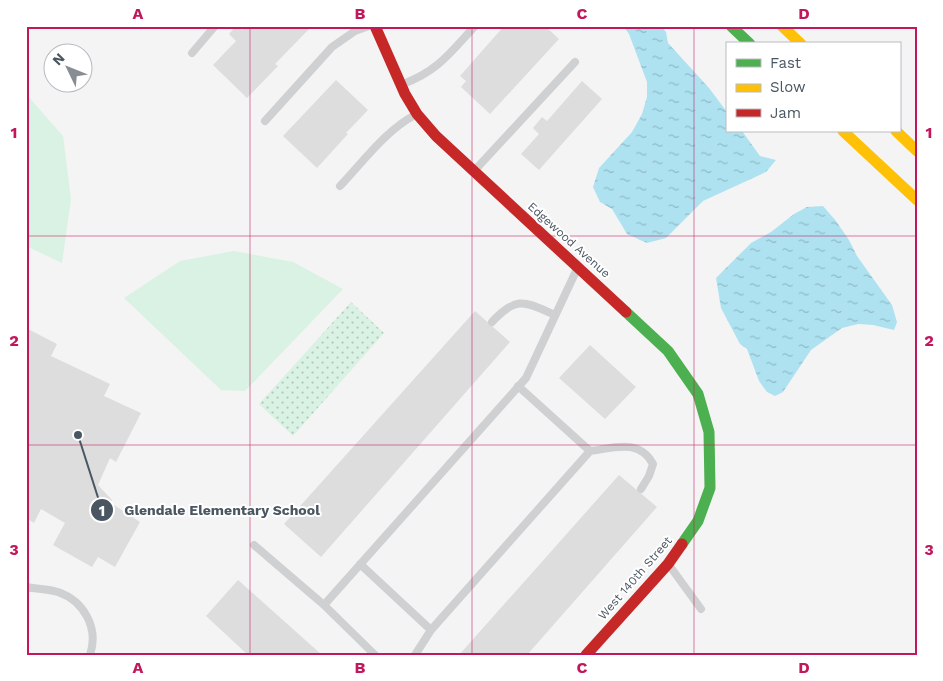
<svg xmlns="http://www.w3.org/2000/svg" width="943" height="681" viewBox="0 0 943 681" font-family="'Work Sans',sans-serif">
  <defs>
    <pattern id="park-dots" width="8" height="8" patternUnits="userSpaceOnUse" patternTransform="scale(1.25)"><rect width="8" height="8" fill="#d9f2e3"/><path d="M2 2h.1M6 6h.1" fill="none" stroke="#b2c7bb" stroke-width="1.8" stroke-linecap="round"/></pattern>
    <pattern id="water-ripples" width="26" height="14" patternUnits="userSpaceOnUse" patternTransform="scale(1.25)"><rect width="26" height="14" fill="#aee2f0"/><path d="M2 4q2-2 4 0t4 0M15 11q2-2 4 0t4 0" fill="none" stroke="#90bac6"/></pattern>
  </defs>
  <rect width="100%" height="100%" fill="#f4f4f4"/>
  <path fill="url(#park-dots)" d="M351,302L384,333L293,436L259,404Z"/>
  <path fill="#d9f2e3" d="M26,94L63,136L71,199L62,263L26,246Z
    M234,251L293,262L343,289L245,391L221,390L124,298L180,261Z"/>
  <path fill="url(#water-ripples)" d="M623,26H661L666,32L668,43L709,88L727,112V131H742L760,156L776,160L766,172L703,201L666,238L647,243L627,234L612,209L600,202L593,187L599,168L632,132L642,114L647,97V82L629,34Z
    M823,206L836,221L849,240L857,256L892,305L897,322L894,330L873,325L858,324L842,328L811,350L783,392L775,396L767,392L759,381L747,349L740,344L721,308L716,278L751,243L771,232L794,214L807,207Z"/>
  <path fill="#ddddde" d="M236,26L242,30L246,26H312L275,64L278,66L247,98L213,65L236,41L229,34Z
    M504,26H545L559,39L490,114L461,87L466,81L460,76Z
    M336,80L368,110L346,133L348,134L317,168L283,136Z
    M582,81L602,99L539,170L521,154L539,134L533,128L542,117L547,121Z
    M475,311L510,342L321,557L284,524Z
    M26,328L57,344L51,356L110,384L104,396L141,413L116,462L110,458L98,485L112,500L111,503L140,522L115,567L98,557L92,567L53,545L65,523L41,509L34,523L26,518Z
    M590,345L636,387L605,419L559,378Z
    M619,475L657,507L527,655H459Z
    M238,580L322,655H248L206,616Z"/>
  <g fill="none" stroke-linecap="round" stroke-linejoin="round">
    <path stroke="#ced0d2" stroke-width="8" d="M192,53L215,26
      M403,84C438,71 450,53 475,26
      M265,121L332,47L355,31L369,26
      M475,170L575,62
      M340,186C362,163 386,130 415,115
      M492,322C517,295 525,302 555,315
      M590,451C614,448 639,438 653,464L649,476L641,489
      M254,545L324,605
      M360,564L431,630
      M669,565L701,609
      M26,587C36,589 48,589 58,592C84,601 99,628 90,655
      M375,655L324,605L526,378L577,269
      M415,655L431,630L590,451L518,386"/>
    <path stroke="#4caf50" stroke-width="11" d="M731,26L750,44
      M626,312L668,351L698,394L709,432L710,488L698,521L682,544"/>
    <path stroke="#ffc107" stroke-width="11" d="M782,26L801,44
      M843,131L917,200
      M896,131L917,151"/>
    <path stroke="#c62828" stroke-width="11" d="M375,26L405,94L417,114L436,136L626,312
      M586,655L668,564L682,544"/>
  </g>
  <path fill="none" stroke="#c2185b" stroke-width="1" stroke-opacity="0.55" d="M250,26V655M472,26V655M694,26V655M26,236H917M26,445H917"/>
  <g text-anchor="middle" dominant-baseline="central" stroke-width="4" stroke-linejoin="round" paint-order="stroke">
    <g font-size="12" fill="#4a5661" stroke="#fff">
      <text transform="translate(569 240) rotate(42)">Edgewood Avenue</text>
      <text transform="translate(635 578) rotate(-49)">West 140th Street</text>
    </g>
  </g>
  <path fill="none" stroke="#4a5661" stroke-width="2" d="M78 435L102 510"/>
  <g fill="#4a5661" stroke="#fff" stroke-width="2">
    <circle cx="78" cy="435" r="5"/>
    <circle cx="102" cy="510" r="12"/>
  </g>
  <g font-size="15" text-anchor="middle" font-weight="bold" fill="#fff">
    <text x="102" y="516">1</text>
  </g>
  <g font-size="14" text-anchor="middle" font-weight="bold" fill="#4a5661" stroke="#fff" stroke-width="4" stroke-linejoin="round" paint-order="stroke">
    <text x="222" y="515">Glendale Elementary School</text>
  </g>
  <rect width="943" height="681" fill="none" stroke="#ffffff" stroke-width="55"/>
  <rect x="726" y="42" width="175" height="90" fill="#ffffff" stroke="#b7bbc0"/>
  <rect x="736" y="59" width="25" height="8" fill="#4caf50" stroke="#b7bbc0"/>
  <text x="770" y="68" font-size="15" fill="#4a5661">Fast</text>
  <rect x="736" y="84" width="25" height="8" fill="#ffc107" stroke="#b7bbc0"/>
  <text x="770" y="92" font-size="15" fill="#4a5661">Slow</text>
  <rect x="736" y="109" width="25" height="8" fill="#c62828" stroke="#b7bbc0"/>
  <text x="770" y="118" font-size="15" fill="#4a5661">Jam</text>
  <g transform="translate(68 68) rotate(313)"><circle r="24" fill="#ffffff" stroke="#b7bbc0"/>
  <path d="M0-4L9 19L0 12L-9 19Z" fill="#868d94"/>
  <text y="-8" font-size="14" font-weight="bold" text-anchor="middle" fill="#4a5661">N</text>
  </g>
  <rect x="28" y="28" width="888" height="626" fill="none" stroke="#c2185b" stroke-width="2"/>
  <g font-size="16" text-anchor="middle" font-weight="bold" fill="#c2185b">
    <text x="138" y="19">A</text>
    <text x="360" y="19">B</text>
    <text x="582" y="19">C</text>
    <text x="804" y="19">D</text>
    <text x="14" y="138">1</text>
    <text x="929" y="138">1</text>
    <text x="14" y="346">2</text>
    <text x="929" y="346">2</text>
    <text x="14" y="555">3</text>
    <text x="929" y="555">3</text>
    <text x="138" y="673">A</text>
    <text x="360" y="673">B</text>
    <text x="582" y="673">C</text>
    <text x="804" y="673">D</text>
  </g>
</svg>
